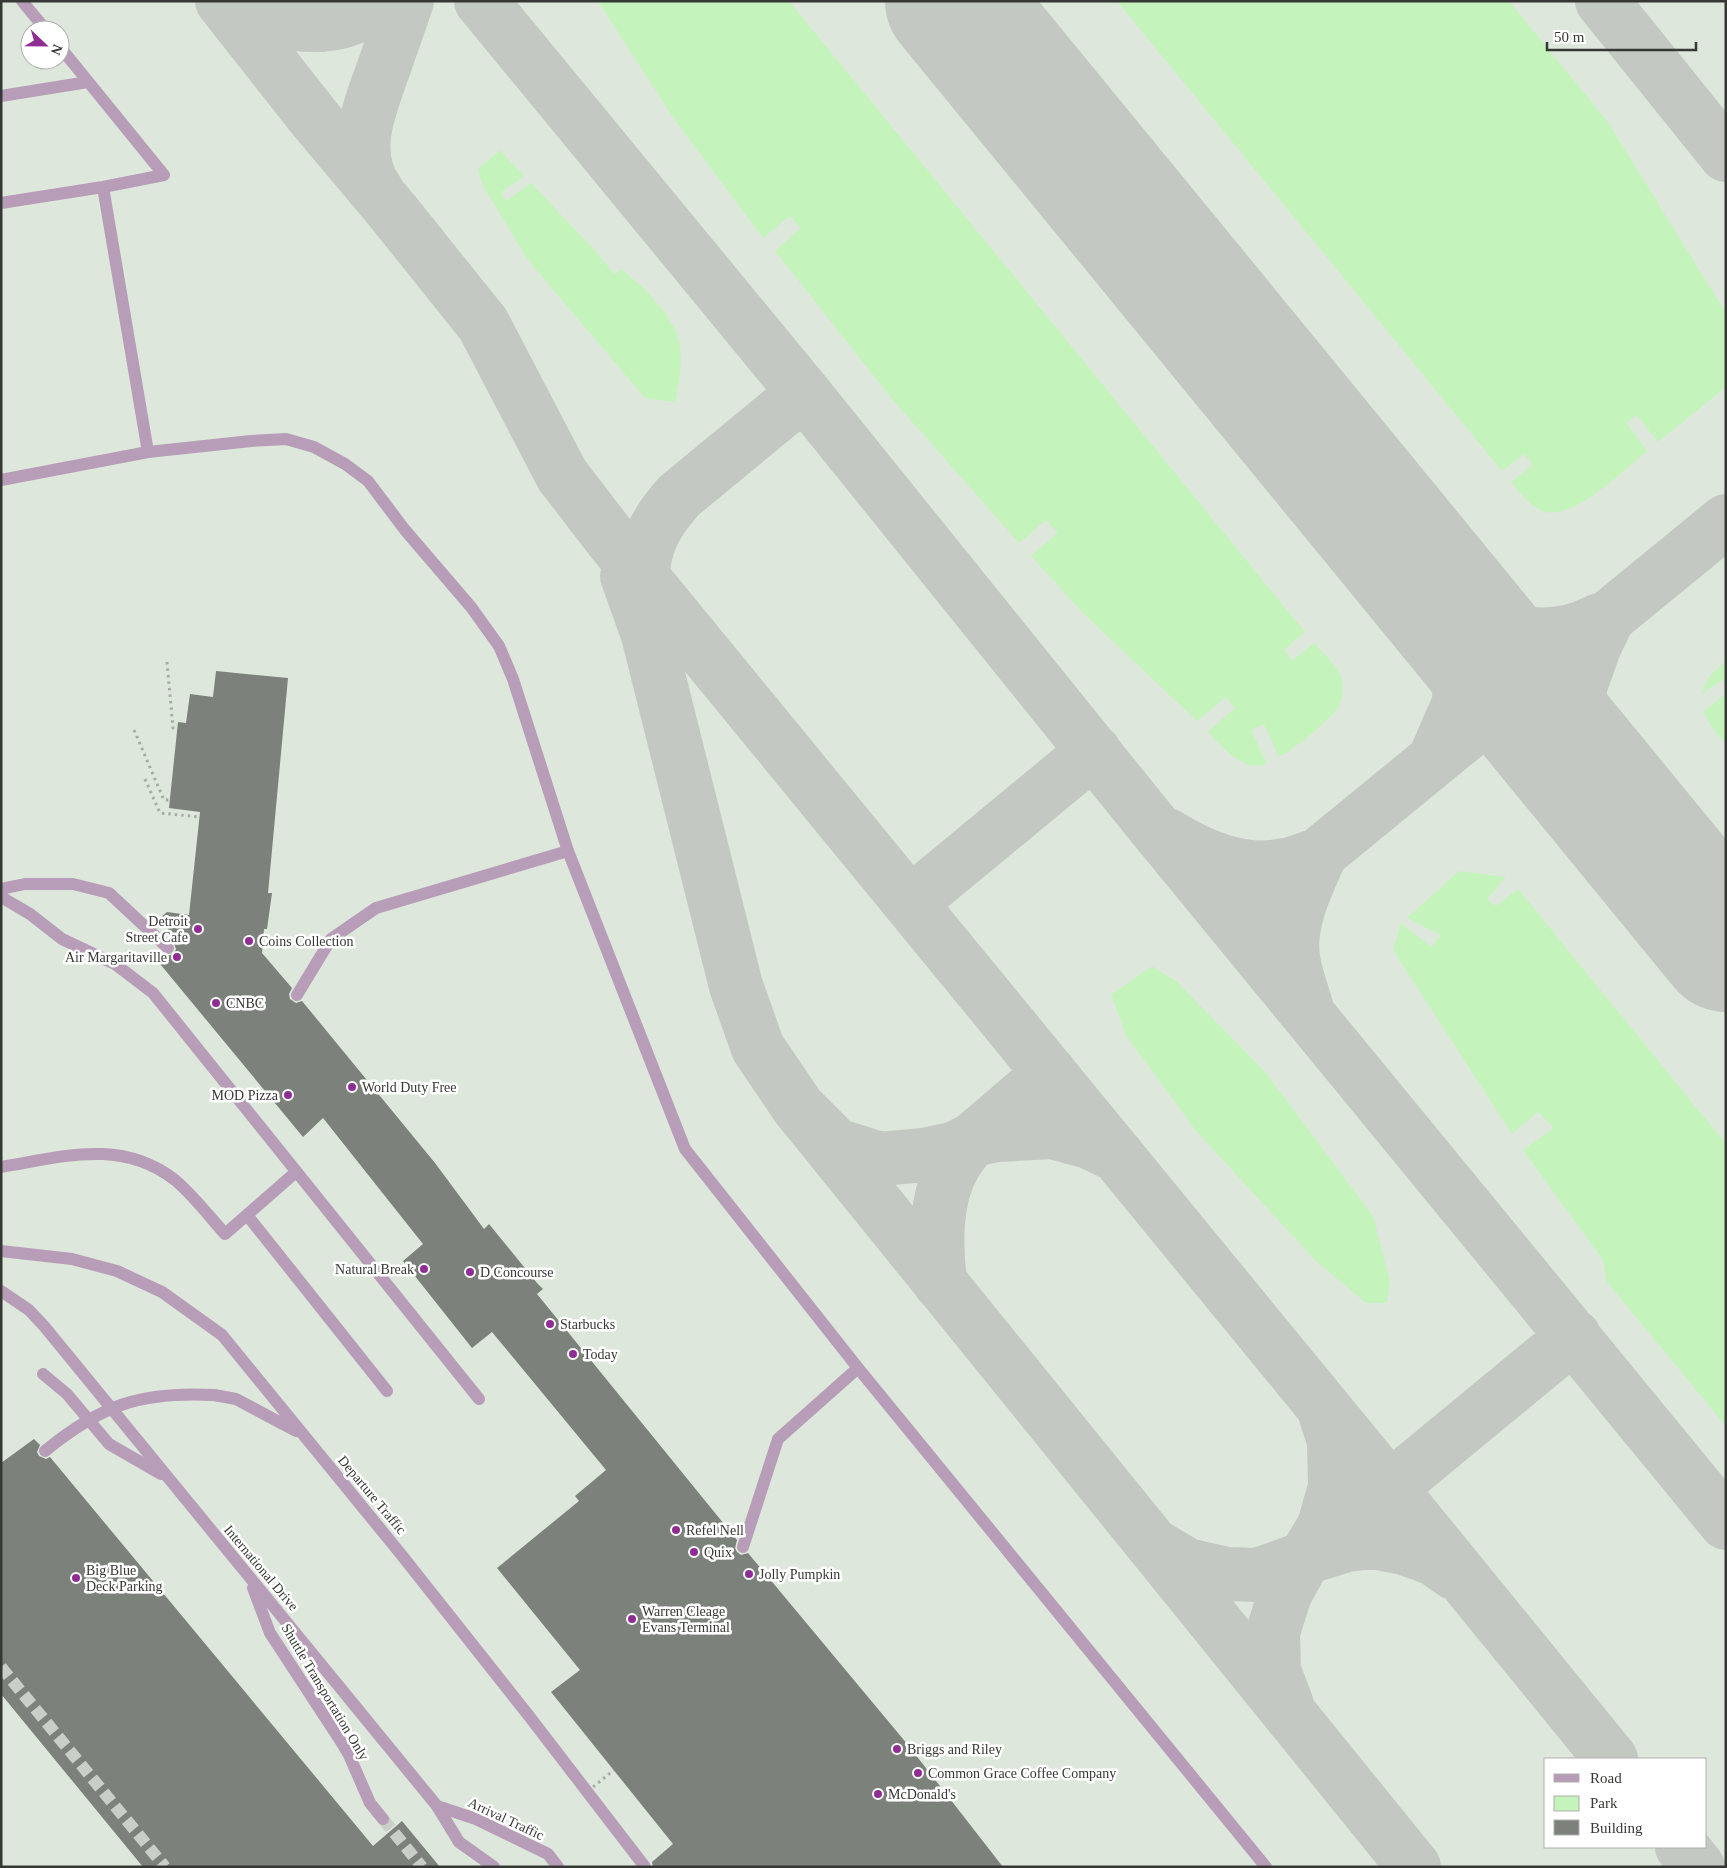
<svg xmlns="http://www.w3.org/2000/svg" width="1727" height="1868" viewBox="0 0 1727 1868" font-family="Georgia,serif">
  <rect width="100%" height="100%" fill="#eef3ed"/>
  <path fill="#dde7db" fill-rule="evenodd" d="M1,1H1726V1867H1ZM30,30H60V60H30ZM1546,1759H1706V1847H1546Z"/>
  <path fill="#c5f3bc" d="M598,1H789L1305,632L1284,650L1292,661L1314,643C1324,654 1338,666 1342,680C1344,690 1342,702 1336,710C1327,723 1293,750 1279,757L1264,724L1251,730L1266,762L1264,765C1240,770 1223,747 1208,732L1235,708L1226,697L1197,721L1082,612L1031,556L1058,533L1046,520L1019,543L893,400L775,251L801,228L790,216L763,238L674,119Z
    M1117,1H1509L1607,121L1726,313V387L1658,442L1637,415L1626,423L1647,451C1625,469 1575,519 1546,512C1531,508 1521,494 1511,482L1533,465L1524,454L1502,471Z
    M500,150L524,176L501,192L506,201L531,183L597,253L614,274L621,269C640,284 666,308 675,330C685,351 680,381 675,402L645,398L528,260L482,184L478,169Z
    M1726,660V684L1722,680L1702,694L1708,678Z
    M1726,693V739L1723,741L1712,727L1703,712Z
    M1459,871L1506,877L1487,899L1496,906L1518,889L1726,1144V1426L1607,1282L1603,1260L1523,1150L1554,1128L1538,1112L1512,1134L1393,950L1401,923L1431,947L1441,935L1407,918Z
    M1152,966L1177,982L1266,1073L1373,1216L1390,1282L1387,1303H1366L1316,1261L1197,1132L1127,1037L1111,995Z"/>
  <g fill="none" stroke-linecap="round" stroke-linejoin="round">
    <path stroke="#c4c8c2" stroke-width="54" d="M222,1L315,119L394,213L483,324L562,475L612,540L1389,1487L1611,1759
      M229,1C252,21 306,29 335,23C351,20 367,11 380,1
      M481,1L804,393L1155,828L1726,1523
      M1602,1L1726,155
      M377,191C350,154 369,109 383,70C391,47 399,24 407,1
      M627,576L648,635L736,986L758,1048L798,1107L836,1145L880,1159L924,1155L953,1149L972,1140L1050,1073
      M1438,596C1480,622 1521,643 1571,631C1581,629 1591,624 1600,620
      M642,603C641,596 642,588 642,580C644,543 656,522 679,496L804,393
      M1435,758L1459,703L1460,668L1453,631L1438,596
      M1597,788L1585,756L1580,723V687L1595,645L1608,618
      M1167,835C1203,857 1243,874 1285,865C1297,863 1308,858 1319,854
      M910,903L1094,751
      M1234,924L1726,521
      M1307,1009C1302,992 1295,974 1293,957C1288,923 1307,884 1321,853
      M798,1107L1414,1867
      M940,1283C936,1246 934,1199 954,1165C959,1156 966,1148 972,1140L997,1135L1052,1132L1089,1142L1118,1156
      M1155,1546L1187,1565L1227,1574L1258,1575L1305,1558L1324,1526L1335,1487L1334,1441L1323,1407
      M1305,1558L1574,1336
      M1287,1705L1274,1671L1273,1632L1285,1594L1305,1558L1347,1545L1373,1542L1404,1548L1434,1559L1454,1573
      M1682,1847L1698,1867"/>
    <path stroke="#c4c8c2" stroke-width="134" d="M952,1L1726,945"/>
  </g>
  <path fill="#7c817b" d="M216,671L288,678L268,893H272L267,929H264L262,953L292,988L289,994L290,999L296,1003L302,1001L435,1163L484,1229L489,1224L537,1283L543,1289L537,1294L737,1540L735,1548L737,1552L741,1555L748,1553L908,1745L1003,1867H653L652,1862L673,1844L551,1692L580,1670L497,1568L579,1501L575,1496L606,1470L492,1332L472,1348L403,1261L423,1244L323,1118L303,1137L156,959L162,954L167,956L174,954L176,949L174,943L177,940L159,919L167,912L189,915L200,812L169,808L178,722L186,723L190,694L213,697Z
    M34,1439L40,1445L37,1452L39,1456L46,1459L50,1457L373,1846L402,1821L440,1867H143L1,1694V1463Z"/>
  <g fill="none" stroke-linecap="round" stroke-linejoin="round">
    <path stroke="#c9cec8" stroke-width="12" stroke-dasharray="12 6" stroke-linecap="butt" d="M1,1667L165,1867
      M383,1819L422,1867"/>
    <path stroke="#a8aca7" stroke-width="3" stroke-dasharray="2.5 4" stroke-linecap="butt" d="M167,662L173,728H177
      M134,730L164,800H169
      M145,779L160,813L200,817"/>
    <path stroke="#b79db7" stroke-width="12" d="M22,1L46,30
      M1,96L88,82
      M103,187L148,452
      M1,203L103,187L164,175L60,47
      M1,480L148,452L251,441L286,439L314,447L345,464L368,481L405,530L471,607L499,646L513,679L568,851L685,1149L858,1368L1266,1867
      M1,889L25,884H73L109,893L168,948
      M1,897L30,914L62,939L115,964L153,993L479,1399
      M297,995L331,939L376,908L568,851
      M1,1167C62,1157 121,1138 175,1180C193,1195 209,1216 225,1234L296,1172
      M247,1215L387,1391
      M1,1251L72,1259L117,1271L162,1292L222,1335L400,1553L529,1716L645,1867
      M1,1291L29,1310L44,1326L437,1806L459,1842L494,1867
      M43,1374L67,1394L109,1444L161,1474
      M214,1395L236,1399L296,1431
      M743,1547L778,1439L858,1368
      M253,1588L270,1633L340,1740L349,1755L370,1803L383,1819
      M437,1806L476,1819L548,1854L558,1867"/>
    <path stroke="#a8aca7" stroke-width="3" stroke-dasharray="2.5 4" stroke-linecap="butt" d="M588,1791L614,1770"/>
    <path stroke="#b79db7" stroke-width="12" d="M45,1451C101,1405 141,1391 214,1395"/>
  </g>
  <g fill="#902d95" stroke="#fff" stroke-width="2">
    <circle cx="198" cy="929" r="5"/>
    <circle cx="249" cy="941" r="5"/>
    <circle cx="177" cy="957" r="5"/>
    <circle cx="216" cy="1003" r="5"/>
    <circle cx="352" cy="1087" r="5"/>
    <circle cx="288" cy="1095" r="5"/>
    <circle cx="424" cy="1269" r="5"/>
    <circle cx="470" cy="1272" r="5"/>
    <circle cx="550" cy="1324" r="5"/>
    <circle cx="573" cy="1354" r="5"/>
    <circle cx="676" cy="1530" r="5"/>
    <circle cx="694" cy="1552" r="5"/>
    <circle cx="749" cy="1574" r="5"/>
    <circle cx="76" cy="1578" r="5"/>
    <circle cx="632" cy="1619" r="5"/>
    <circle cx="897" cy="1749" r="5"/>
    <circle cx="918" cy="1773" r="5"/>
    <circle cx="878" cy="1794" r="5"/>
  </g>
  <g text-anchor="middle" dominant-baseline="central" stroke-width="5" stroke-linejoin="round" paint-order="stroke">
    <g font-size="14" fill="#363835" stroke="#fff" text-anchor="start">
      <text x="188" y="921" text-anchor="end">Detroit<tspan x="188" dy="16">Street Cafe</tspan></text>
      <text x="259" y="941">Coins Collection</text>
      <text x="167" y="957" text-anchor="end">Air Margaritaville</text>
      <text x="226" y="1003">CNBC</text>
      <text x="362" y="1087">World Duty Free</text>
      <text x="278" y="1095" text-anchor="end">MOD Pizza</text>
      <text x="414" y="1269" text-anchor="end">Natural Break</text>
      <text x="480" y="1272">D Concourse</text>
      <text x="560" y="1324">Starbucks</text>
      <text x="583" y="1354">Today</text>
      <text x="686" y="1530">Refel Nell</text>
      <text x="704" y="1552">Quix</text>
      <text x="86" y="1570">Big Blue<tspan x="86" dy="16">Deck Parking</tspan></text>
      <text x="759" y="1574">Jolly Pumpkin</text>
      <text x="642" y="1611">Warren Cleage<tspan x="642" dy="16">Evans Terminal</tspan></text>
      <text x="907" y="1749">Briggs and Riley</text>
      <text x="928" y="1773">Common Grace Coffee Company</text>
      <text x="888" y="1794">McDonald's</text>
    </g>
    <g font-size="14" fill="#363835" stroke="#fff">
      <text transform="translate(372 1495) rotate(50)">Departure Traffic</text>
      <text transform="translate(261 1568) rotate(50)">International Drive</text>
      <text transform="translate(325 1692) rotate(59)">Shuttle Transportation Only</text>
      <text transform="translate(506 1819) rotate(25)">Arrival Traffic</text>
    </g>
  </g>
  <rect width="1727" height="1868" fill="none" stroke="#363835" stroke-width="5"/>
  <rect x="1544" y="1758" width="162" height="90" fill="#ffffff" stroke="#afafae"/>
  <rect x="1554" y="1774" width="25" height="8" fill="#b79db7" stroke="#afafae"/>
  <text x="1590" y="1783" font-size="15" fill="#363835">Road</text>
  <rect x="1554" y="1796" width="25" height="15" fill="#c5f3bc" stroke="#afafae"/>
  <text x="1590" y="1808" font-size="15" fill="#363835">Park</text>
  <rect x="1554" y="1820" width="25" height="15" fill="#7c817b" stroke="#afafae"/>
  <text x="1590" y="1833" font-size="15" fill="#363835">Building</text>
  <g transform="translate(45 45) rotate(112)"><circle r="24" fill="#ffffff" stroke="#afafae"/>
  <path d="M0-4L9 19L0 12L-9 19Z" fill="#902d95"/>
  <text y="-8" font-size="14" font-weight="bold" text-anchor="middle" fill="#363835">N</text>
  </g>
  <path d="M1547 42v8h149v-8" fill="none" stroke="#363835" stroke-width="2.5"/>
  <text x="1554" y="42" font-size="15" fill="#363835" stroke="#ffffff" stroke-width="4" paint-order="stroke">50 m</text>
</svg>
